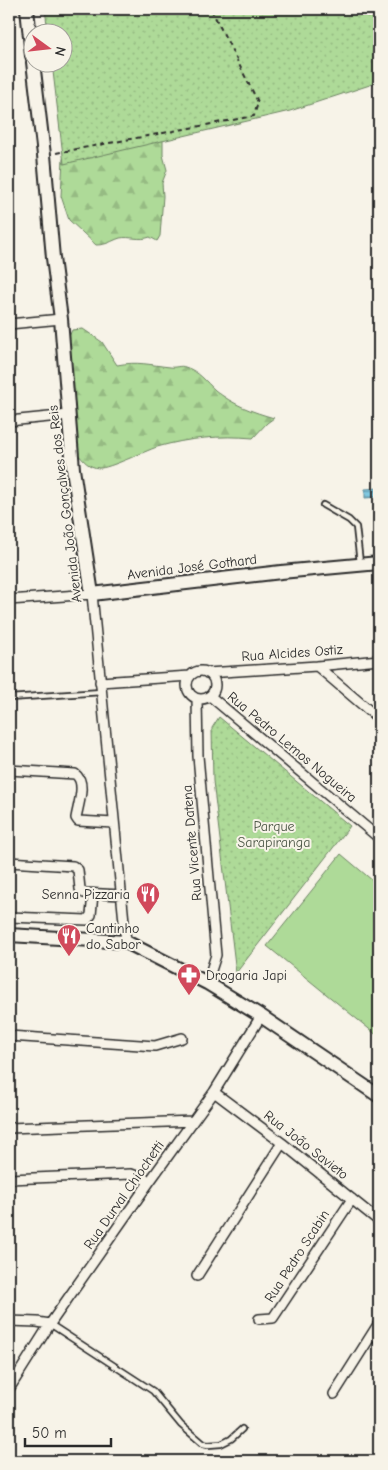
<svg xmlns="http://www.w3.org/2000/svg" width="388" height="1470" viewBox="0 0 388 1470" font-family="'Comic Neue',sans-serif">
  <defs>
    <pattern id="forest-firs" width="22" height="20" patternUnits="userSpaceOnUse" patternTransform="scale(1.25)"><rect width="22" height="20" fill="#aeda98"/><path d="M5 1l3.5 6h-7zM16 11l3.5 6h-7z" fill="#96bb83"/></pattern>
    <pattern id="park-dots" width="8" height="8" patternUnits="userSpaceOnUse" patternTransform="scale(1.25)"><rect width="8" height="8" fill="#aeda98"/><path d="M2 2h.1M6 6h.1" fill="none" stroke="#96bb83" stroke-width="1.8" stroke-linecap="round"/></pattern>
    <pattern id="water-rules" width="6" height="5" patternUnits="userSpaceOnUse" patternTransform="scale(1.25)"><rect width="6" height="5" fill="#80c9e1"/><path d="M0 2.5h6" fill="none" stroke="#69a3b7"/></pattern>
  </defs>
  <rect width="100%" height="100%" fill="#f7f3e8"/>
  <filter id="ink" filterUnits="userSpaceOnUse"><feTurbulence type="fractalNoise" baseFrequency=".02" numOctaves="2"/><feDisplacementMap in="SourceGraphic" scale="10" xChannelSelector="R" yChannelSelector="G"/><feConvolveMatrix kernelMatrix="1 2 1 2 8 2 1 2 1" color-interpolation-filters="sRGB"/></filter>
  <g filter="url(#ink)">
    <path fill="#aeda98" stroke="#6c8262" d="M341,854L379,886V1037L267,946Z"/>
    <path fill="url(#forest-firs)" stroke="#6c8262" d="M163,140V155L167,170L162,183L163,196L160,236L157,241L150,237C140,241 130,236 120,238C111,241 107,245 96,245L69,220L61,196L63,159L71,143Z
      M83,329L102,342L117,365C138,361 150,365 170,367C175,368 181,365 185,367C199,371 206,382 215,390C233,405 253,412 274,418L267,423L253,438C220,435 189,438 157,447C145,451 108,469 99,468C88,467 84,461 77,453L68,339L72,330Z"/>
    <path fill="url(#park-dots)" stroke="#6c8262" d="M45,9H379V82L290,111L64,164L52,63L62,62V32H48Z
      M219,717L350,826L236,973L213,781L212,728Z"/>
    <path fill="url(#water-rules)" stroke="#5e8a98" d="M379,488V497L365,498V489Z"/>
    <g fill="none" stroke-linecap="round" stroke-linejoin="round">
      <g stroke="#2b2b2b" stroke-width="8">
        <path id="lane" d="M323,505L349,520L356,527L360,563
          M9,698L102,692
          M50,1324L153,1391L181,1425L203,1444L208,1445L221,1444L231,1439L242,1429"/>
      </g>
      <g stroke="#2b2b2b" stroke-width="12">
        <path id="street" d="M9,324L61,319
          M9,421L69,415
          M9,600L92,594L126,942
          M317,666L379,719
          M187 685a14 14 0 1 1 28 0a14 14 0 1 1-28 0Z
          M207,673L317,666L379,660
          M100,682L190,676
          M210,696L379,838
          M197,699L198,756L216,955L207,983
          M9,770L75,774C87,782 78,805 76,818L78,821L114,823
          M9,862L73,866L78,870L80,889L84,893L121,895
          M9,917L87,920L91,915L93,894
          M9,1036L155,1046L182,1038
          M214,1092L282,1143L379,1221
          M9,1128L193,1121
          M9,1179L131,1174L150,1181
          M197,1276L282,1143
          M259,1319L273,1318L352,1199
          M9,1321L37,1322L50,1324
          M9,1389L50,1324L150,1181L214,1092L261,1016
          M334,1394L379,1323"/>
      </g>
      <g stroke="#2b2b2b" stroke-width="16">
        <path id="secondary" d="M27,9L32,56
          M33,62L44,155L53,258L61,319L73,469L92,594L281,572L379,563
          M9,935L126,942L207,983L261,1016L379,1096"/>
      </g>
      <path stroke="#2b2b2b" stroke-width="2" stroke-dasharray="5 4" stroke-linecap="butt" d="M56,153L254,116L258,102L211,9"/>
      <use href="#lane" stroke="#f7f3e8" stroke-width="4.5"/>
      <use href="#street" stroke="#f7f3e8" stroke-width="9"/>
      <use href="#secondary" stroke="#f7f3e8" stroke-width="12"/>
    </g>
  </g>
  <defs>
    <g id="restaurant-pin" transform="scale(1.25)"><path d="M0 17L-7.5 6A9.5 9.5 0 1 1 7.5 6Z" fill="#d1495b" stroke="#f7f3e8"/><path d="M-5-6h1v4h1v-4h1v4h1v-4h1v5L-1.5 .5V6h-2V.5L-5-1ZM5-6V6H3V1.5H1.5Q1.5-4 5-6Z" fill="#fff"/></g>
    <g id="pharmacy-pin" transform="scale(1.25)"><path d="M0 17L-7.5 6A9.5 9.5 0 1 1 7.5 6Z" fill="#d1495b" stroke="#f7f3e8"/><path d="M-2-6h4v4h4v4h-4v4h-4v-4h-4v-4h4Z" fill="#fff"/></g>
  </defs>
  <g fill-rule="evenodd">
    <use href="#restaurant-pin" x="148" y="894"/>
    <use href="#restaurant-pin" x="69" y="936"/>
    <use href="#pharmacy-pin" x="189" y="975"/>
  </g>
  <g text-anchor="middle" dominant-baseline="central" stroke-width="4" stroke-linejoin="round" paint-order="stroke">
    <g font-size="14" fill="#2b2b2b" stroke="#f7f3e8">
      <text transform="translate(65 504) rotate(-97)">Avenida João Gonçalves dos Reis</text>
      <text transform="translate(192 567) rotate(-7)">Avenida José Gothard</text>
      <text transform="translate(292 653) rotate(-4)">Rua Alcides Ostiz</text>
      <text transform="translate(292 747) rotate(40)">Rua Pedro Lemos Nogueira</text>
      <text transform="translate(192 843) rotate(-95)">Rua Vicente Datena</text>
      <text transform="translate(306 1145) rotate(38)">Rua João Savieto</text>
      <text transform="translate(124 1195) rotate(-55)">Rua Durval Chiochetti</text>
      <text transform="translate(297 1256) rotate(-57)">Rua Pedro Scabin</text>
    </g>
    <g font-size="14" fill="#4c5746" stroke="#f7f3e8">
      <text x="274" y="826">Parque<tspan x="274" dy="16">Sarapiranga</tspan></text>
    </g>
    <g font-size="14" fill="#2b2b2b" stroke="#f7f3e8" text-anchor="start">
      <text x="130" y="894" text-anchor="end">Senna Pizzaria</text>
      <text x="86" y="928">Cantinho<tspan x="86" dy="16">do Sabor</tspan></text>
      <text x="206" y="975">Drogaria Japi</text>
    </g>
  </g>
  <rect width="388" height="1470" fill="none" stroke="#f7f3e8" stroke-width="30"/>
  <rect x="15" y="15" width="358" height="1440" fill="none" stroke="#2b2b2b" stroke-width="2" filter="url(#ink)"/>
  <g transform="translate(48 48) rotate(105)"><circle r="24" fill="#f7f3e8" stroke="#a5a39c"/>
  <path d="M0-4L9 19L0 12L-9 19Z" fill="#d1495b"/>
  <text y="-8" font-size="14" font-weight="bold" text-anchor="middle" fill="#2b2b2b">N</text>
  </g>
  <path d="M25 1438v8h86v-8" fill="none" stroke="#2b2b2b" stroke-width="2.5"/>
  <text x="32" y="1438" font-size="15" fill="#2b2b2b" stroke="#f7f3e8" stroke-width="4" paint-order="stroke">50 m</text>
</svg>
